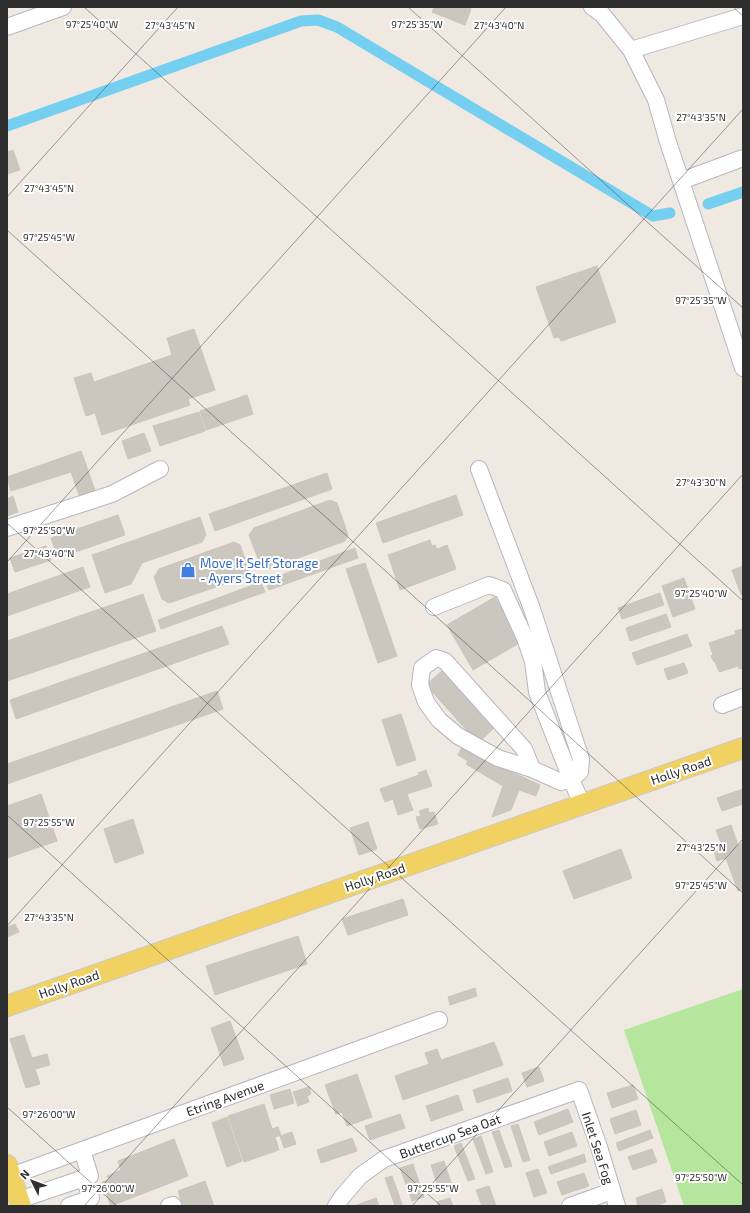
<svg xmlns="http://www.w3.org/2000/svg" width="750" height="1213" viewBox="0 0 750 1213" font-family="'Exo 2',sans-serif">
  <rect width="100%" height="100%" fill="#efe9e1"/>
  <path fill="#b6e59e" d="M743,989V1206H684L624,1030Z"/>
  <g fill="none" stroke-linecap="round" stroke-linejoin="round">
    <path stroke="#75cff0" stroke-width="11" d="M7,126L301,21L318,20L337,27L653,216L670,213
      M708,204L743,192"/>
  </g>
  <path fill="#cbc7bf" stroke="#cbc5ba" d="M434,7H467L471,9L465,25L432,12Z
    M13,150L20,170L7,174V152Z
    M597,266L616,322L561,341L559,337L554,338L536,287Z
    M194,329L215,390L188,399L190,405L102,435L95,413L86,416L74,378L91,373L94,382L172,355L167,338Z
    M247,395L253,414L206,430L200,411Z
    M199,412L205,431L160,446L153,426Z
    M144,433L151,451L128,459L122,441Z
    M81,451L96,493L80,498L71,472L11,491L7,477Z
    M327,473L332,489L215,531L209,514Z
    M456,495L463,515L383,543L376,523Z
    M13,496L18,512L7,516V499Z
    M330,500L337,503L348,535L345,541L268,569L261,566L249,535L254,528Z
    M118,515L125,535L58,558L51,538Z
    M200,517L206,535L202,542L142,563L131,584L105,593L92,555Z
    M430,540L432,546L435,545L437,549L447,545L456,569L400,590L388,555Z
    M234,542L240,545L249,570L245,577L169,603L162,599L154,577L159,569Z
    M46,546L51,560L15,572L10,558Z
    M355,548L358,558L269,590L265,581Z
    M365,563L397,656L378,663L346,569Z
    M743,566V594L741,595L732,570Z
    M83,567L90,587L7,616V594Z
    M684,578L695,609L673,617L662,586Z
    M261,582L265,592L161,629L158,620Z
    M660,593L664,605L622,619L618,608Z
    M143,594L156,631L7,681V641Z
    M495,597L521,642L473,670L447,625Z
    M666,614L671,627L630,641L626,628Z
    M222,626L229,644L16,719L10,700Z
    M742,629L743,632V668L739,669L738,666L719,672L715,662H714L711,656L713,655L709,643L736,634L735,631Z
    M687,634L692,646L637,665L632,653Z
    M684,663L688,673L668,680L664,669Z
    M443,670L494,728L478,743L426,685Z
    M217,691L223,709L7,784V764Z
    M401,714L416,760L397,766L382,720Z
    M464,743L497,765L540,785L536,796L519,790L511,810L492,817L503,786L466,764L468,761L458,755Z
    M426,770L432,786L407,794L413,810L398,815L393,799L385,802L380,789L419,775L418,773Z
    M743,789V804L722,811L717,798Z
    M41,794L57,841L7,858V806Z
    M428,808L429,813L434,812L438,824L420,829L416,817L421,816L419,811Z
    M133,819L144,853L115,863L104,829Z
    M368,822L377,849L359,855L350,828Z
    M731,825L738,845L743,843V889L738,891L726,858L717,861L714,851L723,848L716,830Z
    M621,849L632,878L574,899L563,871Z
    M403,899L408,915L348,935L342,919Z
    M15,924L19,932L7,937V927Z
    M298,936L307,964L215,995L206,966Z
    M475,988L477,996L450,1005L448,997Z
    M230,1021L244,1059L224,1066L211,1028Z
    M24,1035L32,1058L47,1054L50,1065L35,1069L40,1084L26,1088L10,1039Z
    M494,1042L503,1065L403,1100L395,1076L429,1064L425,1053L437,1049L441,1060Z
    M539,1067L544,1081L527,1087L522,1073Z
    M357,1074L372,1117L347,1126L342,1112L336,1114L325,1085Z
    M508,1078L512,1091L477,1103L473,1090Z
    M633,1085L638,1099L612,1108L607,1093Z
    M309,1087L311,1094L307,1096L309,1102L298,1106L293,1092Z
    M290,1089L294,1103L274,1109L270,1095Z
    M458,1095L463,1110L431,1121L426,1106Z
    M264,1104L272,1129L278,1127L281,1135L275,1137L279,1150L244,1162L228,1116Z
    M568,1109L573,1122L539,1135L534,1122Z
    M636,1110L641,1125L615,1134L610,1119Z
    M400,1114L405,1128L370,1140L365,1126Z
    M227,1117L242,1161L227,1167L212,1123Z
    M518,1124L530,1160L523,1162L511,1126Z
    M499,1130L512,1166L505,1168L492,1132Z
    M650,1130L653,1138L619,1151L616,1143Z
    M292,1132L296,1144L284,1148L280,1136Z
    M572,1132L577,1146L549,1156L544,1142Z
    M481,1136L493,1172L486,1174L473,1139Z
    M352,1138L357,1151L321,1163L317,1150Z
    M174,1139L188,1176L111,1206L102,1182L109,1180L107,1176L121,1170L118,1161Z
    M461,1143L475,1179L468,1181L454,1146Z
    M652,1149L657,1162L633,1170L628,1157Z
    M584,1154L586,1162L551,1174L548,1167Z
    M444,1161L452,1186L439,1190L431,1165Z
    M413,1164L424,1197L412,1201L400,1168Z
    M538,1169L547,1193L534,1197L526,1173Z
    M584,1173L589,1186L562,1195L557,1182Z
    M392,1176L402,1204L397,1206H395L385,1178Z
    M205,1181L214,1206H183L178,1191Z
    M489,1186L496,1206H482L476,1190Z
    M662,1189L666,1202L655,1206H638L636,1198Z
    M376,1198L379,1206H354Z
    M450,1198L453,1206H439L437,1202Z"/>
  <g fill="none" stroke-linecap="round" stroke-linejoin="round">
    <g stroke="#b4b7c1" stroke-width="18">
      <path id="minor" d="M592,7L602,14L631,50L656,100L668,142L743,368
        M7,27L63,7
        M631,50L743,16
        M681,181L743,158
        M479,469L532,609L581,759L580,772L571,779L561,782L532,769L498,758L458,736L439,720L426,702L420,685L422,668L436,658L445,661L524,749L532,769
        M7,528L112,494L160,469
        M434,607L489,585L503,590L525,638L533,661L537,692L571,779L582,804
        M722,705L743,697
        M11,1176L439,1020
        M19,1200L90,1176L82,1150
        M69,1206L91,1198L84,1178
        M169,1206L173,1205
        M336,1206L342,1197L360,1176L384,1159L579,1090L599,1147L617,1206
        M570,1206L612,1191"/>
    </g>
    <g stroke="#c9c9c9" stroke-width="22">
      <path id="major" d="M7,1006L743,748
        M7,1165L21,1206"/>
    </g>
    <use href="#minor" stroke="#fff" stroke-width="16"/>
    <use href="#major" stroke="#f2d163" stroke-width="20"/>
  </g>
  <path fill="none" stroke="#2e2e2e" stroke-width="1" stroke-opacity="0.45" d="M84,7L743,601M408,7L743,308M733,7L743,16M7,197L178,7M7,230L743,893M7,523L743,1185M7,562L506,7M7,815L441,1206M7,926L743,109M7,1107L117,1206M84,1206L743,474M412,1206L743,839M741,1206L743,1203"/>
  <defs>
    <g id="shop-bare" transform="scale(1.2)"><path d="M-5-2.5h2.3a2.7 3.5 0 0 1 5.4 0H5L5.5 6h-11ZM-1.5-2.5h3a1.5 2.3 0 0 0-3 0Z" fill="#3f7fe0" stroke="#fff" stroke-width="2.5" paint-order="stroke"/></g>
  </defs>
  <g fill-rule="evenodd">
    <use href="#shop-bare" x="188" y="570"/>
  </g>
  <g text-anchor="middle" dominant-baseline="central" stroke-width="4" stroke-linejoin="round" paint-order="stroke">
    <g font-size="13" fill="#366cbe" stroke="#fff" text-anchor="start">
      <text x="200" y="563">Move It Self Storage<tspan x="200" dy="15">- Ayers Street</tspan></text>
    </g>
    <g font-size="13" fill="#2e2e2e" stroke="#fff">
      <text transform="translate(681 770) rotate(-19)">Holly Road</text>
      <text transform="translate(375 877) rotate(-19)">Holly Road</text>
      <text transform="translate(69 984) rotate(-19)">Holly Road</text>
      <text transform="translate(225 1098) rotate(-20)">Etring Avenue</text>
      <text transform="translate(450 1136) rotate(-20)">Buttercup Sea Oat</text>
      <text transform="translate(598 1148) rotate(72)">Inlet Sea Fog</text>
    </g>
  </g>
  <g font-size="10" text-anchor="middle" fill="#2e2e2e" stroke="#fff" stroke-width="4" stroke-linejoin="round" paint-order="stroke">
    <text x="92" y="28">97°25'40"W</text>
    <text x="417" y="28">97°25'35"W</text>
    <text x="499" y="29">27°43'40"N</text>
    <text x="170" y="29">27°43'45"N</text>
    <text x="701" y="121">27°43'35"N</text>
    <text x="49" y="192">27°43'45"N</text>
    <text x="49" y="241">97°25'45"W</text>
    <text x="701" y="304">97°25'35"W</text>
    <text x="701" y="486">27°43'30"N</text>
    <text x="49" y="534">97°25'50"W</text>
    <text x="49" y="557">27°43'40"N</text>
    <text x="701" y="597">97°25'40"W</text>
    <text x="49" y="826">97°25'55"W</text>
    <text x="701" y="851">27°43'25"N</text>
    <text x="701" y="889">97°25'45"W</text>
    <text x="49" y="921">27°43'35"N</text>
    <text x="49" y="1118">97°26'00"W</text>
    <text x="701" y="1181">97°25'50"W</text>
    <text x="108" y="1192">97°26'00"W</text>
    <text x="433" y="1192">97°25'55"W</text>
  </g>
  <rect width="750" height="1213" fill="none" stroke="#2e2e2e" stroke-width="16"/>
  <g transform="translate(32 1181) rotate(312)" stroke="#ffffff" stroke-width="3" paint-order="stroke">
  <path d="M0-3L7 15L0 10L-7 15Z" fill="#2e2e2e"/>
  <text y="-6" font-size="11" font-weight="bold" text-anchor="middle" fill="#2e2e2e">N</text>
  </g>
</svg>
